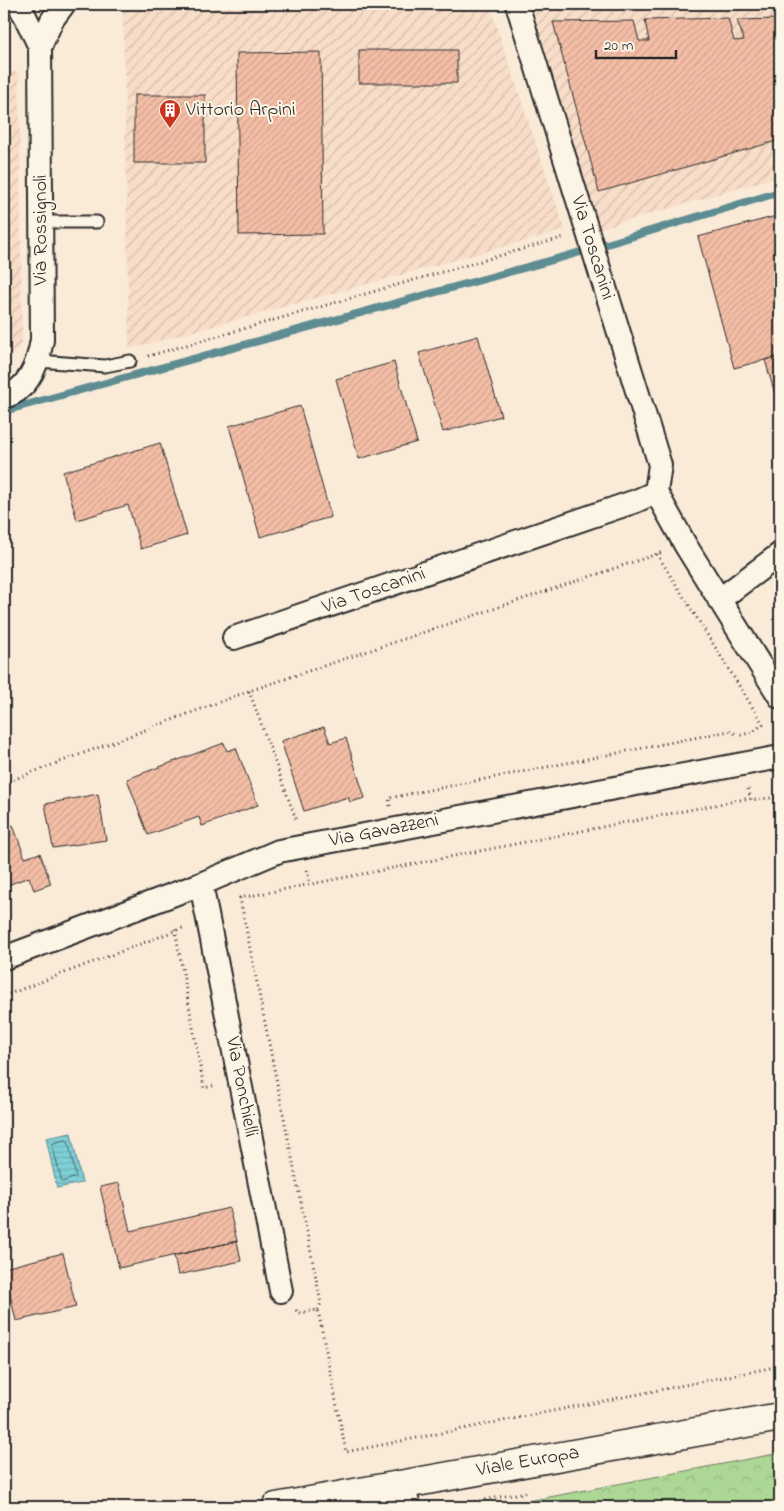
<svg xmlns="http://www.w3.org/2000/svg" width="784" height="1511" viewBox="0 0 784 1511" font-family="'Indie Flower',sans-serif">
  <defs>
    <pattern id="industrial-furrows" width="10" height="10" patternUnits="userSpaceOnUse" patternTransform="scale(1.25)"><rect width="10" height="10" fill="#f8ddc9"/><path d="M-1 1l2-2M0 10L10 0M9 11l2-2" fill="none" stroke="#d5bead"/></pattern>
    <pattern id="forest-crowns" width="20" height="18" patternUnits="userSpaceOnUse" patternTransform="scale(1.25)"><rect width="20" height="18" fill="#add794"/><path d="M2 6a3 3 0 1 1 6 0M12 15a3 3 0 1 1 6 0" fill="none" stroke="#95b980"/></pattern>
    <pattern id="water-rules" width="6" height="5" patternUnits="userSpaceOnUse" patternTransform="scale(1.25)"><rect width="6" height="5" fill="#7ecfd6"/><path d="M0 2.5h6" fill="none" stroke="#6db2b8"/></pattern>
    <pattern id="building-hatch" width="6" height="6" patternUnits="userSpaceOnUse" patternTransform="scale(1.25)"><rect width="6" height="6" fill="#f4bea6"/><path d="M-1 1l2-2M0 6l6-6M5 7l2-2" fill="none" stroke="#d1a38f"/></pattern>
  </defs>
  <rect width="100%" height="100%" fill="#faead8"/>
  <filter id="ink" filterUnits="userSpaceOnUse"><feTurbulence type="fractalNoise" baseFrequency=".02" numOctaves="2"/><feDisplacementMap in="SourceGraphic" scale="10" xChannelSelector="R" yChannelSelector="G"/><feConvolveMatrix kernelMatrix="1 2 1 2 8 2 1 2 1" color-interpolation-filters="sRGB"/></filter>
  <g filter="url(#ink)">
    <path fill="url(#industrial-furrows)" d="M123,4H489L565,230L129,349Z
      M532,4H780V176L598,229Z
      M4,71L19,73L22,342L4,364Z"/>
    <path fill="url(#forest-crowns)" stroke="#6c8160" d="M780,1453V1507H497Z"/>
    <path fill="url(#water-rules)" stroke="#5d8d92" d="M71,1133L82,1183L57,1188L46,1138Z"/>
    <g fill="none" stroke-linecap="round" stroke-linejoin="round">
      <path stroke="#4c6d6f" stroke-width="1" d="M65,1140L68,1141L76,1177L62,1182L52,1144Z"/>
      <path stroke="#5d8d92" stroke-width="8" d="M4,411L567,256L780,192"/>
    </g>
    <path fill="url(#building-hatch)" stroke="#2b2b2b" d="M728,18L734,41L744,40L737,20L780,19V140L599,192L553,22L634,21L639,41H649L645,20Z
      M359,50H457V83H359Z
      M321,52L323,234L239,235L237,53Z
      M134,95H205V163H134Z
      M780,215V356L734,368L698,237Z
      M478,336L501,416L443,432L419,353Z
      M780,356V411L765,360Z
      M394,362L417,442L359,459L336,379Z
      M300,406L331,517L260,537L229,426Z
      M160,443L187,535L141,549L128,505L77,520L63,472Z
      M324,727L330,743L346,738L365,798L350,802L348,797L304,811L281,741Z
      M224,743L227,751L236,748L258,805L202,826L199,817L148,835L127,779Z
      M98,794L106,840L53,848L45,804Z
      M13,825L25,858L40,853L51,884L34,890L29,877L5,886L7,891L4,892V829Z
      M119,1183L130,1231L229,1208L237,1241L119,1268L100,1187Z
      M237,1241L241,1261L178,1275L174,1256Z
      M63,1253L76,1307L16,1321L4,1268Z
      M618,1502L619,1507H593Z"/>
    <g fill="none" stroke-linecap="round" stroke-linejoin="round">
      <g stroke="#2b2b2b" stroke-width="15">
        <path id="lane" d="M41,222H97
          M38,361L105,366L130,361"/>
      </g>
      <g stroke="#2b2b2b" stroke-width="26">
        <path id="street" d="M19,4L40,47
          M517,4L660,465L656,492L686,546L780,697
          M4,397C29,390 38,364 42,340L40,47L52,20L64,4
          M719,600L780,554
          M234,638L636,501L656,492
          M201,884L281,1291
          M4,958L201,884L279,851L780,757
          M403,1484L409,1507"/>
      </g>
      <g stroke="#2b2b2b" stroke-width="31">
        <path id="secondary" d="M276,1507L780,1417"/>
      </g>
      <path stroke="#2b2b2b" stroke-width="3" stroke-dasharray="1 4" stroke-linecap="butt" d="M148,356L565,237
        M657,554L763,724L753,732L738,736
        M249,691L297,822
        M4,783L249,691L663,552
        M748,789L751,800L780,797
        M390,806L389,798L729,731L738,735
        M307,870L310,884
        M175,929L204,1088L217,1085
        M4,996L185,927
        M296,1310L298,1313L318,1310L346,1452L780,1366
        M318,1310L321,1303L240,898L750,798
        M446,1507L527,1492"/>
      <use href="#lane" stroke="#fcf5e5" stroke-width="11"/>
      <use href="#street" stroke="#fcf5e5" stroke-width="22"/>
      <use href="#secondary" stroke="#fcf5e5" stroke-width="28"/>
    </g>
  </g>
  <defs>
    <g id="building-pin" transform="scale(1.125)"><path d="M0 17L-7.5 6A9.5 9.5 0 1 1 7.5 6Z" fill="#c8321e" stroke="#fcf5e5"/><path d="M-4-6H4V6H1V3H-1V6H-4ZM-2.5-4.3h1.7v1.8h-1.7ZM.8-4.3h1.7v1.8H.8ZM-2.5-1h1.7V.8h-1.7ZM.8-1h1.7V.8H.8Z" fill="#fff"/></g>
  </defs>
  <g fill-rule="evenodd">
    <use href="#building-pin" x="170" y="110"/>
  </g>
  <g text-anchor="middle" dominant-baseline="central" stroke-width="4" stroke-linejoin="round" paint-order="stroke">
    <g font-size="20" fill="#2b2b2b" stroke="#fcf5e5" text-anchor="start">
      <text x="186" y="110">Vittorio Arpini</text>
    </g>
    <g font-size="20" fill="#2b2b2b" stroke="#fcf5e5">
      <text transform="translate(41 230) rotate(-90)">Via Rossignoli</text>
      <text transform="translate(592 248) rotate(73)">Via Toscanini</text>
      <text transform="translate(374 591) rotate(-19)">Via Toscanini</text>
      <text transform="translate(384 831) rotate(-11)">Via Gavazzeni</text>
      <text transform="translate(241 1087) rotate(79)">Via Ponchielli</text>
      <text transform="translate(528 1462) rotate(-10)">Viale Europa</text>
    </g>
  </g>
  <rect width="784" height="1511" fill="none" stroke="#fcf5e5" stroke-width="20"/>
  <rect x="10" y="10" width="764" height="1491" fill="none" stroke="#2b2b2b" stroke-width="2" filter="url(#ink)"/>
  <path d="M596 50v8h80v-8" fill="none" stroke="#2b2b2b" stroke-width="2.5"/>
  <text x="604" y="50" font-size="15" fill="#2b2b2b" stroke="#fcf5e5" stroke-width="4" paint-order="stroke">20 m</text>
</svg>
